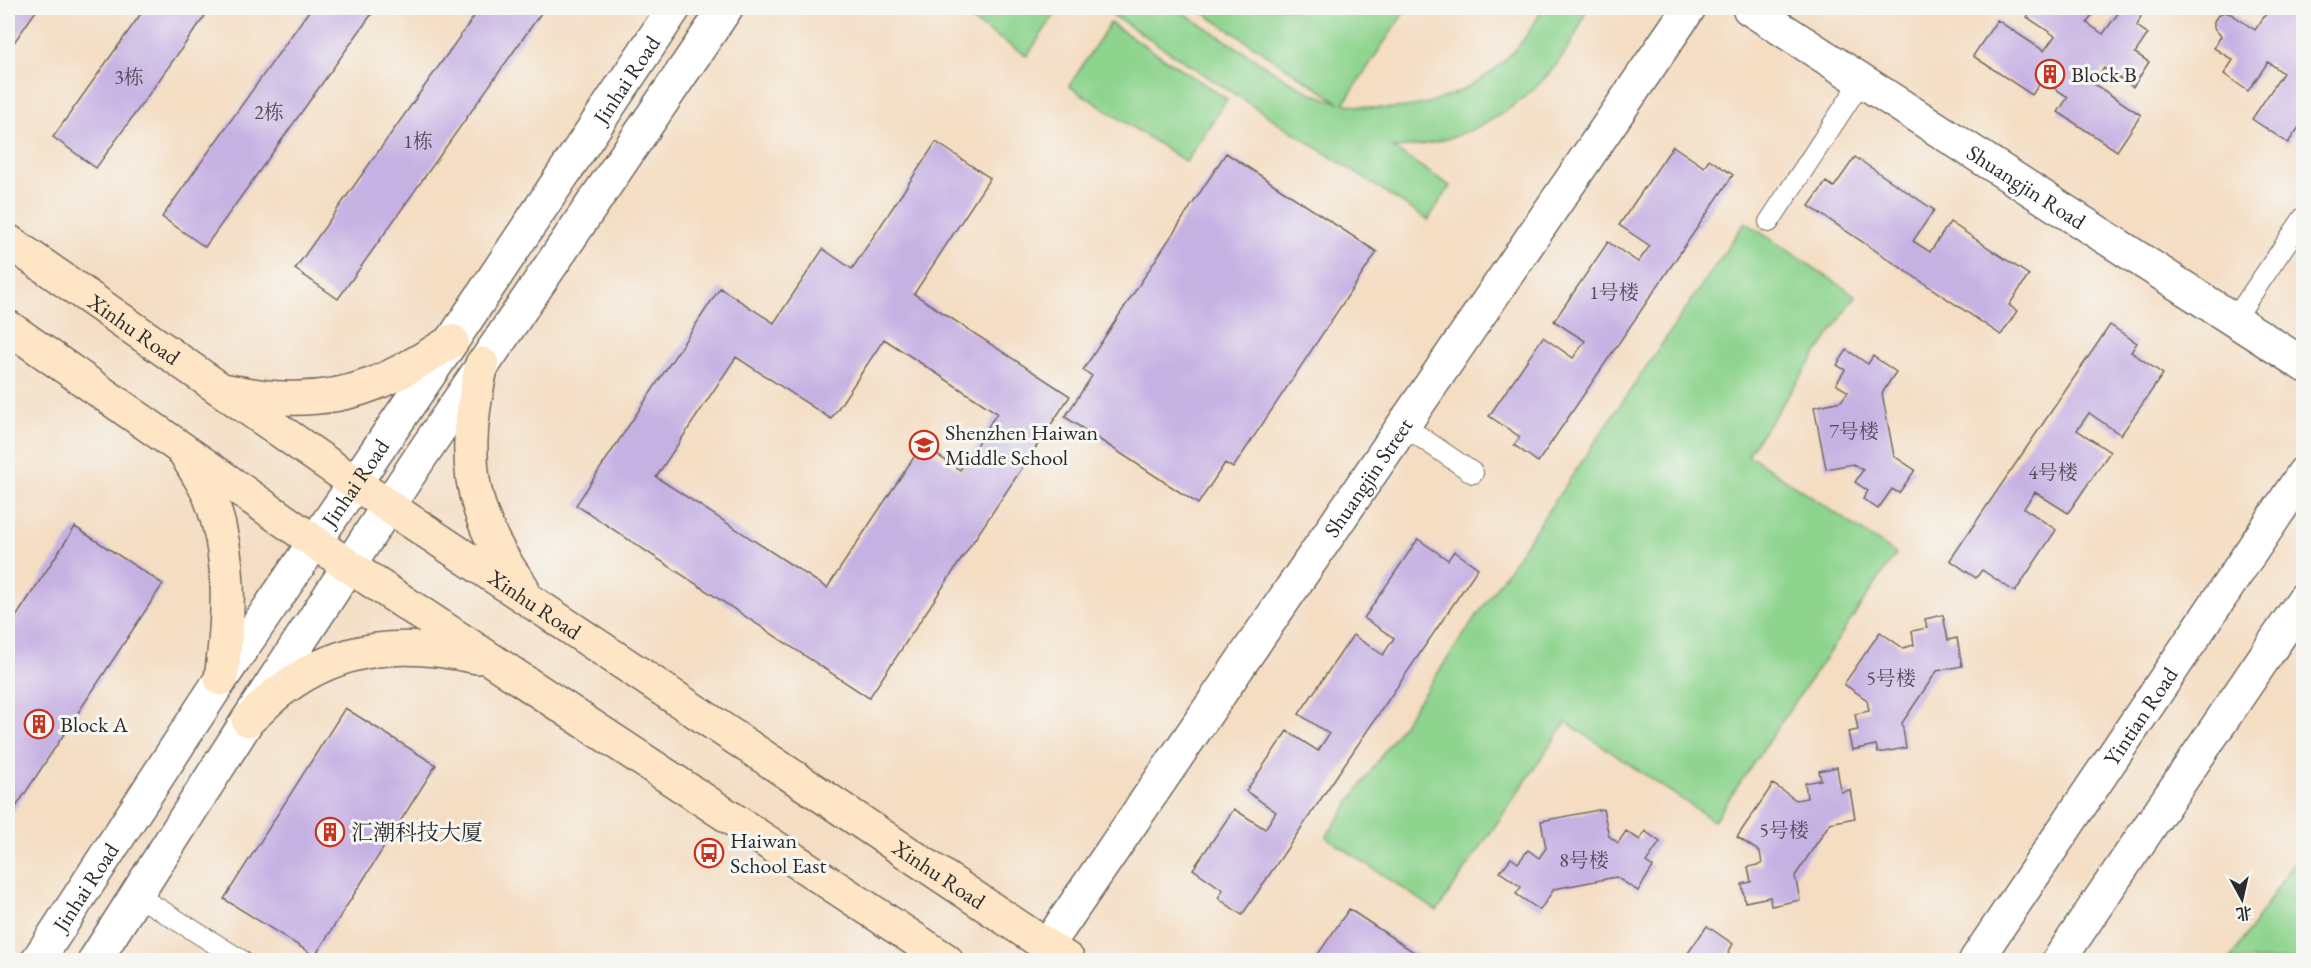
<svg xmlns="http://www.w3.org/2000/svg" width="2311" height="968" viewBox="0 0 2311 968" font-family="'EB Garamond','Noto Serif SC',serif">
  <rect width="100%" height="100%" fill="#f6f6f2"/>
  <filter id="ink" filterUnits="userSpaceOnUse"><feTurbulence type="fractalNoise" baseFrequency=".0167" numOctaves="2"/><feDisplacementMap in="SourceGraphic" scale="12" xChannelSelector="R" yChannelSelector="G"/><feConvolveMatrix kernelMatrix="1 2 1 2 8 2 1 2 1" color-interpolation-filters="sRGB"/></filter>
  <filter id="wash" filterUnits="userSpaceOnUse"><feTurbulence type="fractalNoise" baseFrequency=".008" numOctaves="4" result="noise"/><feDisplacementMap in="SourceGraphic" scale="24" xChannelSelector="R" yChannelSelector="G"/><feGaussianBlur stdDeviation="1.35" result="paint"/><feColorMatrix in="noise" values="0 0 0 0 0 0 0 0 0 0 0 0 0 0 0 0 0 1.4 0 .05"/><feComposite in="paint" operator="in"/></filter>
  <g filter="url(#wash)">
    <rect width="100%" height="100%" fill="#f4ddc2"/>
    <path fill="#8ed48e" stroke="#5c805c" stroke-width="1.5" d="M952,8H1059L1027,56Z
      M1102,8H1176L1287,80L1314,94L1340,103L1196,8H1407L1344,103C1402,119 1471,98 1512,53C1525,40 1534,24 1543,8H1587C1560,89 1477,145 1393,148L1450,186L1428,220Z
      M1110,23L1227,99L1186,162L1069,86Z
      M1745,222L1856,296L1748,454L1896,554L1714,821L1566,722L1437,911L1326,837Z
      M2303,849V960H2230Z"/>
    <g id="blocks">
      <path fill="#c6b1e3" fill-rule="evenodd" d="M8,8H38L8,51Z
        M145,8H192L205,16L96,168L53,137Z
        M311,8H376L205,247L162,217Z
        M480,8H533L541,13L338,299L295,269Z
        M2033,8H2097L2087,23L2103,34L2122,8H2135L2138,10L2141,16L2137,26L2148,34L2135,53L2149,62L2133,87L2104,68L2094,84L2141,115L2117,151L2058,112L2068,97L2042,80L2032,95L1973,56L1997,20L2044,51L2055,36L2027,17Z
        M2257,8H2304L2301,13L2304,15V120L2288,143L2252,119L2283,73L2268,62L2248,91L2224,74L2233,60L2214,48L2221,36L2214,28V21L2218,15L2224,12L2231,14L2255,30L2266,14Z
        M936,142L990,178L914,294L1070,396L869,698L576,505L720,288L774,323L823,249L852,269ZM884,339L997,413L960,470L922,445L827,588L656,477L736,357L831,419Z
        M1673,146L1704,167L1709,159L1733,175L1538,462L1514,445L1520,437L1489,416L1543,337L1573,358L1585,341L1554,321L1608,242L1638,262L1650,246L1619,225Z
        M1226,153L1377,252L1233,468L1225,463L1198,504L1065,417L1092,376L1083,370Z
        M1855,157L1934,210L1913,241L1930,252L1950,222L2029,275L2009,305L2017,311L2001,335L1809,206L1826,182L1834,187Z
        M2110,325L2137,343L2131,352L2163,374L2121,435L2089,413L2077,430L2110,452L2068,513L2035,492L2024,508L2056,530L2015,592L1982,570L1976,578L1950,560Z
        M1847,350L1868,364L1873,356L1896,372L1882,393L1894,456L1915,470L1899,493L1892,489L1878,509L1863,499L1868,491L1855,482L1863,470L1853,464L1826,469L1814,407L1841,401L1848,392L1836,384L1845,370L1837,365Z
        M75,527L163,584L8,819V629Z
        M1418,539L1448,560L1454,551L1478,568L1242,915L1218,898L1223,890L1193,869L1234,809L1265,829L1276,812L1246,791L1287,731L1318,751L1329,734L1299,714L1353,635L1383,655L1394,638L1364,618Z
        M1943,615L1948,640L1957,638L1962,666L1937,671L1902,723L1906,748L1878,753L1876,745L1852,750L1848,732L1858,730L1855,714L1869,711L1867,700L1844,684L1880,632L1903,648L1914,645L1912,631L1927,628L1925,619Z
        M345,708L436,765L315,956L224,899Z
        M1837,767L1841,792L1850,790L1855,818L1830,823L1795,876L1800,900L1771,906L1770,897L1745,902L1742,884L1751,882L1748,867L1762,864L1760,852L1737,837L1773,784L1796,800L1807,798L1805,783L1821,780L1819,771Z
        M1603,809L1609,836L1618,843L1626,831L1640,840L1645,831L1660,842L1646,862L1653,867L1638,891L1616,877L1554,889L1540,910L1516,894L1521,887L1500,872L1511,858L1518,863L1528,850L1539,858L1546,848L1541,821Z
        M1349,909L1426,960H1314Z
        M1707,926L1733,944L1728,953L1739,960H1683Z"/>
    </g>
  </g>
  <g filter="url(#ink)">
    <use href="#blocks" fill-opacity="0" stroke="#716960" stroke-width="1.5"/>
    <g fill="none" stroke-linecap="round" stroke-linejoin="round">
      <g stroke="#716960" stroke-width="22">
        <path id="service" d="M1769,222L1862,80
          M2234,320L2304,217
          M1403,425L1473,473
          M138,896L241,960"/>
      </g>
      <g stroke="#716960" stroke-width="36">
        <g id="minor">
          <path id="s1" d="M1749,8L2304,365"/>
          <path id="s2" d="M1047,946L1689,8"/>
        </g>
      </g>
      <g stroke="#716960" stroke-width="36">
        <g id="tertiary">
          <path id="s3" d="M38,960L221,679L452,341L674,8"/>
          <path d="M95,960L248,720L419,459L726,8"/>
          <path id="s4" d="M1976,960L2304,473"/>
          <path d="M2059,960L2304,599"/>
        </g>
      </g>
      <g stroke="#716960" stroke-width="36">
        <g id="secondary">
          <path id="s5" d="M8,241L388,506L1068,960"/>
          <path d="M8,327L349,566L946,960"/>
          <path d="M482,364C462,453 465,511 522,587"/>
          <path d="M228,391C246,394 265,398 284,398C354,401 395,377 452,341"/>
          <path d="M187,456C194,469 204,483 210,497C233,557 229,617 221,679"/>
          <path d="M248,720C260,710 270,698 283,689C343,644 406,641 477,657"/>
        </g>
      </g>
      <use href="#service" stroke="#fff" stroke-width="20"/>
      <use href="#minor" stroke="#fff" stroke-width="33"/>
      <use href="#tertiary" stroke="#fff" stroke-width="33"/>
      <use href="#secondary" stroke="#fde5c5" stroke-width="33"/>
    </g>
  </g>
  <defs>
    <g id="building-ring" transform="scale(1.5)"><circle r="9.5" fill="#f6f6f2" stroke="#c8321e" stroke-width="1.5"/><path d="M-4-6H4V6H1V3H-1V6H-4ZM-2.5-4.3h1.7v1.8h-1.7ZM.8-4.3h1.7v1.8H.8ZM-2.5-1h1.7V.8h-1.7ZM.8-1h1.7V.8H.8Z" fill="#c8321e"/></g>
    <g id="school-ring" transform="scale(1.5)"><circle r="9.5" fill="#f6f6f2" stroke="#c8321e" stroke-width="1.5"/><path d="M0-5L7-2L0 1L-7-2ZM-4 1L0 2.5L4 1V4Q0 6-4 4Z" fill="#c8321e"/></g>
    <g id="bus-ring" transform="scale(1.5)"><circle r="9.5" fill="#f6f6f2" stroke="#c8321e" stroke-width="1.5"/><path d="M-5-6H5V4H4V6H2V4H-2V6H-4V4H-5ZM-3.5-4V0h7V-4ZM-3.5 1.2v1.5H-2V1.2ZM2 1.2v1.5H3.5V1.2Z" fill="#c8321e"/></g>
  </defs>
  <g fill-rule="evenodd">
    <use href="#building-ring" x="2050" y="74"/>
    <use href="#school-ring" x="924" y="445"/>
    <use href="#building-ring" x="39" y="724"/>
    <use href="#building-ring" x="330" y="832"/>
    <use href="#bus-ring" x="709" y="853"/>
  </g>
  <g text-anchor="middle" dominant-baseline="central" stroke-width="6" stroke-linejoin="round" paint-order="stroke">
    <g font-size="20" fill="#524c59">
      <text x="129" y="77">3栋</text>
      <text x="269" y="112">2栋</text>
      <text x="418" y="141">1栋</text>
      <text x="1614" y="292">1号楼</text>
      <text x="1854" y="431">7号楼</text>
      <text x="2053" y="472">4号楼</text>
      <text x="1891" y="678">5号楼</text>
      <text x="1784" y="830">5号楼</text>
      <text x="1584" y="860">8号楼</text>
    </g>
    <g font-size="22" fill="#2b2b2b" stroke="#f6f6f2" text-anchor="start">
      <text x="2071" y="74">Block B</text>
      <text x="945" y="432">Shenzhen Haiwan<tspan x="945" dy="25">Middle School</tspan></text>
      <text x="60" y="724">Block A</text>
      <text x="351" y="832">汇潮科技大厦</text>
      <text x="730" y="840">Haiwan<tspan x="730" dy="25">School East</tspan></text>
    </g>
    <g font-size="22" fill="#2b2b2b" stroke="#f6f6f2">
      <text stroke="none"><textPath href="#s3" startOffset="1059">Jinhai Road</textPath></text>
      <text stroke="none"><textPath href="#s1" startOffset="330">Shuangjin Road</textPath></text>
      <text stroke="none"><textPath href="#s5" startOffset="154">Xinhu Road</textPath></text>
      <text stroke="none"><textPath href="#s2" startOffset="568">Shuangjin Street</textPath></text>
      <text stroke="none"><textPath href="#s3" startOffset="573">Jinhai Road</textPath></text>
      <text stroke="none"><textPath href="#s5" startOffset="640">Xinhu Road</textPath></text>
      <text stroke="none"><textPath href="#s4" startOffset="294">Yintian Road</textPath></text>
      <text stroke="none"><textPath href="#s5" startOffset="1126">Xinhu Road</textPath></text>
      <text stroke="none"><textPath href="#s3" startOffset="87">Jinhai Road</textPath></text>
    </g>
  </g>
  <rect width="2311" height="968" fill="none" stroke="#f6f6f2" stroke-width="30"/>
  <g transform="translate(2242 899) rotate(172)" stroke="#f6f6f2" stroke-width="4.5" paint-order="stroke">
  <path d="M0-4.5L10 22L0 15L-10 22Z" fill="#2b2b2b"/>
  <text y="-9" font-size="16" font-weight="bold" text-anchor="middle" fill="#2b2b2b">北</text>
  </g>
</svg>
